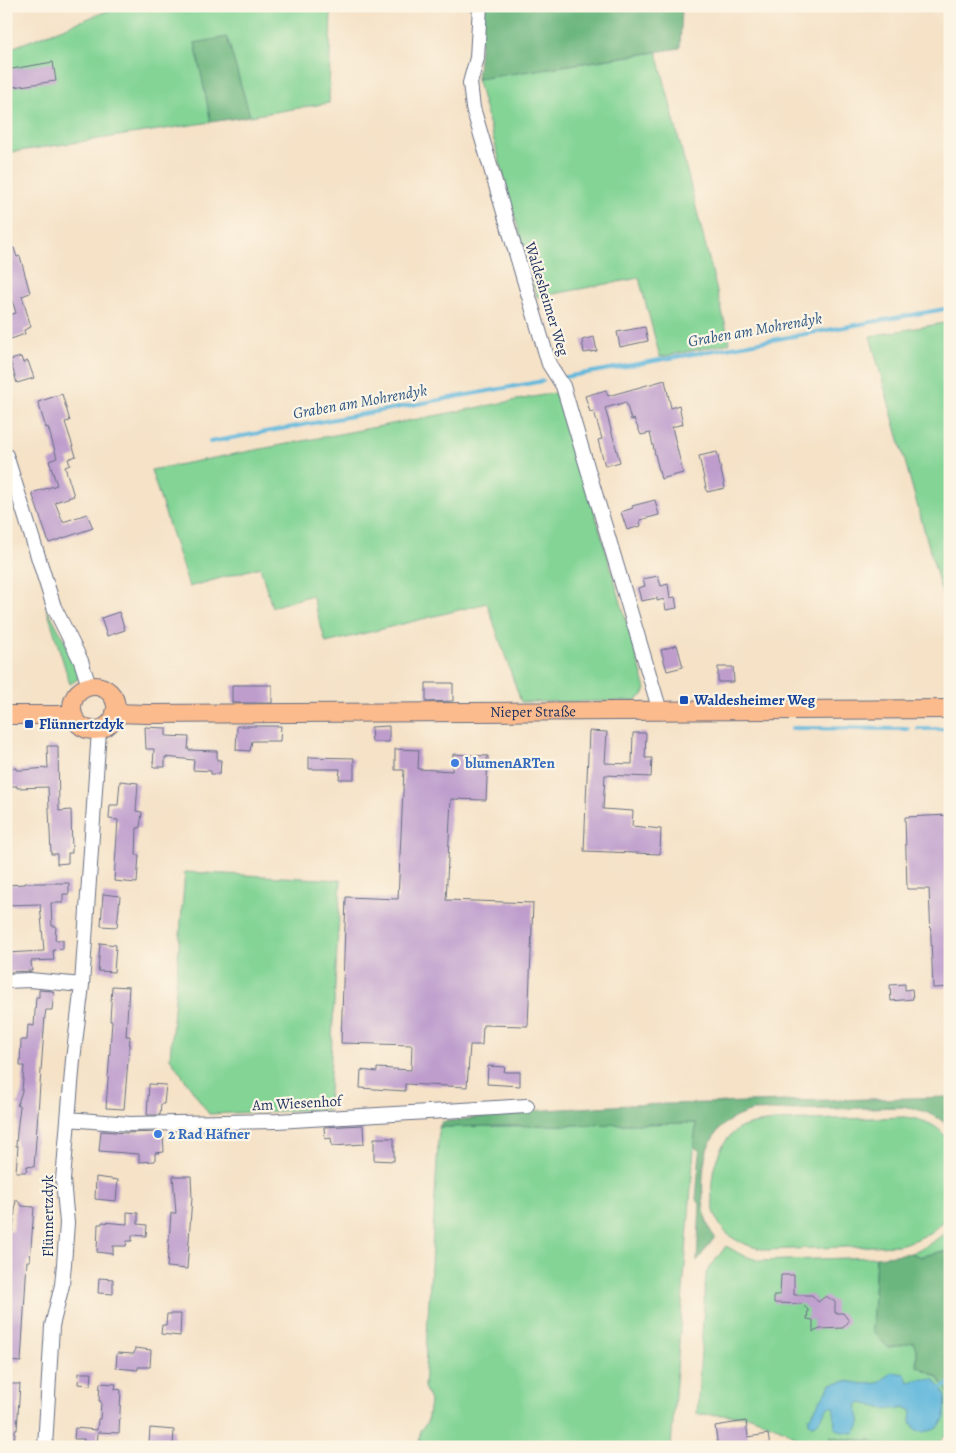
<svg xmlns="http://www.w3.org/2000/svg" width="956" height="1453" viewBox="0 0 956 1453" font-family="Alegreya,serif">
  <rect width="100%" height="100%" fill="#fcf5e5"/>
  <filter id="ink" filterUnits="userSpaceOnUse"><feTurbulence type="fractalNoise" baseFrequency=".02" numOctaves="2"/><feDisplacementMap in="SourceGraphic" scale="10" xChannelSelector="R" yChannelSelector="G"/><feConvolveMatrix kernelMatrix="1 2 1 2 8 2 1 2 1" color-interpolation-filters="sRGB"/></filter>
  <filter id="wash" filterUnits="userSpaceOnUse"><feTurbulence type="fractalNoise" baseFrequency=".0096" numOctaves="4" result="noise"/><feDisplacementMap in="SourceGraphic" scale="20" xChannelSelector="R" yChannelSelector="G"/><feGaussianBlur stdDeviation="1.12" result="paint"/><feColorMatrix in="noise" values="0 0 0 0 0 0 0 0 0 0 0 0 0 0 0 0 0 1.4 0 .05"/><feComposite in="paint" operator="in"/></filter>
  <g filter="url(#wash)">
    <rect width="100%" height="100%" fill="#f5e2c7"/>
    <path fill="#83d495" stroke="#4f827a" d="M120,6H331L329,103L250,116L227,38L195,43L211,122L6,153V50Z
      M657,52L730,343L660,357L639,278L537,297L477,79Z
      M950,322V622L870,336Z
      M554,393L558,396L576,447L646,689L643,695L635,701L521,702L487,603L326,643L312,595L272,607L260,567L189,587L151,470Z
      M46,606L79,668L78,679L70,684Z
      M185,872L341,880L328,1109L209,1114L170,1058Z
      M905,1117C923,1119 947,1127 950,1149C951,1160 950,1172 950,1184C950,1195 951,1208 945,1218C934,1234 917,1240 899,1245L766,1250C751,1247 731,1241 722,1228C703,1203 711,1147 737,1130C748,1123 762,1123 774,1121Z
      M696,1123L671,1447H419L420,1430L427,1423L430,1401L424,1387L439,1127Z
      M950,1227V1252H938L921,1257L911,1253C926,1246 939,1240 950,1227Z
      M726,1246L742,1255L760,1261L876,1257L872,1330L913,1342L917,1350V1366L938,1377L950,1396V1429L937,1446L886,1447L871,1440L844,1439L831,1436L824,1447H809L785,1430L751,1416L697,1414L706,1273Z"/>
    <path fill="#6ab67e" stroke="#42726e" d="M484,6H682L680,48L477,79Z
      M227,37L250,116L211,122L195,43Z
      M950,1097V1127C935,1114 925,1111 906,1107L752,1111C740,1115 726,1120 719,1130C714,1136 709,1144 707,1150C701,1172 699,1220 715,1237L697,1261L700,1204L696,1199L700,1152L694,1146L696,1123L439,1127L442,1122L530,1111L629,1105Z
      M938,1252H950V1396L938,1377L917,1366V1351L913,1342L888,1348L872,1330L876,1257L911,1253L921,1257Z
      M831,1436L844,1439L871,1440L886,1447H824Z"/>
    <path fill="#5fb7dc" stroke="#3d739d" d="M893,1372L905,1374L908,1382L921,1379L935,1380L946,1396L945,1417L940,1426L933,1430L924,1432L916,1430L911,1422L912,1411L904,1407C885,1413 877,1405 860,1403L856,1406C860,1418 864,1423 854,1433L843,1432L835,1428L834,1407L829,1406L816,1424L812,1425L809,1423V1418L831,1384L846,1381L864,1384L878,1383Z"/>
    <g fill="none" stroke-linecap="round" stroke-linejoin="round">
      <path stroke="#5fb7dc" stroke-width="4" d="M565,377L950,308
        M210,442L543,381
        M792,728L908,729
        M918,729H950
        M937,1390L950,1384"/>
    </g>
    <g id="blocks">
      <path fill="#be9dcd" d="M53,62L56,81L6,88V70Z
        M14,248L17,257L20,256L30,293L22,296L31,327L24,330L25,334L11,339L6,324V316L16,313L6,279V250Z
        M645,327L648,341L620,347L617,332Z
        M594,337L597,351L584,353L582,340Z
        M21,357L23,363L28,361L34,378L17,383L10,360Z
        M665,380L671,408L679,405L683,424L672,427L683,473L661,479L650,433L641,435L634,419L631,420L626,402L605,408L620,462L605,466L598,440L602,439L594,411L590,412L585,396L606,390L608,396Z
        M62,394L70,421L65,422L76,456L68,459L70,465L65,467L74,496L55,502L63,522L87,514L93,528L49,543L32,493L57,485L49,461L57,458L48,427L46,428L38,402Z
        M717,452L725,488L707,492L699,456Z
        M655,500L659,515L640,520L641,526L627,530L621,512L633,508L632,506Z
        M658,576L661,586L668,584L670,598L675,597L677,608L666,610L664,599L657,601V598L641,601L638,588L645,586L643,579Z
        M119,612L125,630L107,636L101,618Z
        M677,645L683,667L667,671L661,650Z
        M718,667H733L734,682H718Z
        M426,683H453V701L426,702Z
        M232,685H272V703H232Z
        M237,726H281L280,741H252L250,751L236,750Z
        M389,726V742H372L371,727Z
        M145,727L166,728V736L189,737L188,750L217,751V760H221L220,774H211V771L193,770L194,760L165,757V767H153L154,749H146Z
        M589,731L607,732L605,763L632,764L633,733H646L645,758H652L651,777L605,775L603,809L633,811L632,826L661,829L660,854L584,851Z
        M47,746H58L59,811L71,810L72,853H68V863L57,864V854H51L48,787L17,788V786H6V768H16V770H22L48,768Z
        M395,749L419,750L418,769L452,771L453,754L488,756L486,800L451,799L446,900L533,903L528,1026L483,1025L482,1045H470L467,1087L405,1084V1091L360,1088L361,1070L377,1072V1068L411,1070L412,1045L341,1043L346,897L398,899L404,770H395Z
        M309,757L354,758V779H339L340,769H309Z
        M120,781L138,783L136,811L142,812L140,828H137L136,855H139L137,883L114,881L118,820L109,819L110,805H118Z
        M950,815V987L933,988L929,889H907L905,817Z
        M25,883H69V894H63V903H51L52,926H56L55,940H63V949L53,950L54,960L31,961L32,971L10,972L6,971V953L44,951L40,904L6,905V885L25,884Z
        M103,894L120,896L117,927L101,926Z
        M100,943L116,945L114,972L98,971Z
        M905,984V990L912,989L913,999L891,1001L890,985Z
        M112,986L129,987L126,1036H130L124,1109L106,1108L112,1021H110Z
        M39,990L52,991L54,993L52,1010H46L45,1016L34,1167L27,1166L26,1172H16L18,1146H16L17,1132L20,1106H17L22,1091L24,1066H20L21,1040H27L28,1025L34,1026L36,997H39Z
        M488,1066L505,1067L504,1072H520V1086L487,1084Z
        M149,1084L166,1085L164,1104H161L160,1115H147Z
        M363,1125L364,1144L332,1146L331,1138L325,1139L324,1127Z
        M101,1131L126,1133L163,1132L164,1152L155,1153V1161L139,1162V1154L99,1151Z
        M374,1138H394V1161L374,1160Z
        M173,1176H191L192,1197L187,1269L167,1267L171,1213H176Z
        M96,1177L118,1180L116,1201L95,1199Z
        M16,1199L22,1206L34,1207L30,1261H27L21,1362L6,1361V1231H13Z
        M127,1212L138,1213V1224L147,1225L146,1236L132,1235V1241H127L126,1246H113V1254L97,1252L98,1224H102V1222L127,1224Z
        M781,1275H794V1295H812L818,1302L826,1296L835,1302V1313H843L849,1321L843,1328L820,1329L813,1332V1320L807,1319L808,1310L802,1304L774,1303V1295H780Z
        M99,1278L113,1279V1294L98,1293Z
        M167,1314H181L180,1336L161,1334L162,1325H166Z
        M135,1348L151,1350L150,1367H138V1370L116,1368L117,1353L134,1354Z
        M79,1373H92L91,1385L78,1384Z
        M100,1383L116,1384L115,1389L121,1390L119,1433L98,1432L97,1447H84V1439H74L75,1428L97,1430L98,1419H100L101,1401H99Z
        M6,1384H20L17,1430H15L14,1447H6Z
        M746,1421L748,1437L768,1434L770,1447H718L715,1426Z
        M150,1428L174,1430L173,1447H156V1443H149Z"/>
    </g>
  </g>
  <g filter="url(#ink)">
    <use href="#blocks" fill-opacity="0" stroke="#676e83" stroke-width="1"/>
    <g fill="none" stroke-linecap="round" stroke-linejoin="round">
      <g stroke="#676e83" stroke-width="16">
        <path id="minor" d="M480,6L477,58L470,83L473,108L549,364L563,386L660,711
          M6,455L54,607L81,661L89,686
          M6,981L30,980L82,985
          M68,1119L130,1124L277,1121L527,1106
          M45,1447L52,1326L62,1285L64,1264L67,1223L63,1180L73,1060L82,985L99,730"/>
      </g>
      <g stroke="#676e83" stroke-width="20">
        <g id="major">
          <circle cx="94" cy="708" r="22"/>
          <path id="s1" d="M115,713L147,714L950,709"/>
          <path d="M6,715H72"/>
        </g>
      </g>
      <use href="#minor" stroke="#fff" stroke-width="14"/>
      <use href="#major" stroke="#fbbb8d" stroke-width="18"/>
    </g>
  </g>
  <g fill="#1a4fb4" stroke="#fcf5e5" stroke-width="2">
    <rect x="679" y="695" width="10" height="10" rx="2.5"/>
    <rect x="24" y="719" width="10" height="10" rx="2.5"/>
  </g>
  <g fill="#3f7fe0" stroke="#fcf5e5" stroke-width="2">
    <circle cx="455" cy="763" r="5"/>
    <circle cx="158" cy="1134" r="5"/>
  </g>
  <g text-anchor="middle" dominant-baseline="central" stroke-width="4.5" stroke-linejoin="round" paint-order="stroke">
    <g font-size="15" fill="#1b2f5e" stroke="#fcf5e5">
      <text transform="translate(547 299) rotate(73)">Waldesheimer Weg</text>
      <text stroke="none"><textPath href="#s1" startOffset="418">Nieper Straße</textPath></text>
      <text transform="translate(297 1103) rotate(-3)">Am Wiesenhof</text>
      <text transform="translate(48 1216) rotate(-90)">Flünnertzdyk</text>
    </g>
    <g font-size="15" font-weight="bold" fill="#164399" stroke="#fcf5e5" text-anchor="start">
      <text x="694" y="700">Waldesheimer Weg</text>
      <text x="39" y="724">Flünnertzdyk</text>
    </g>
    <g font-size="15" font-weight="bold" fill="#366cbe" stroke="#fcf5e5" text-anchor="start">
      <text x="465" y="763">blumenARTen</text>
      <text x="168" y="1134">2 Rad Häfner</text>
    </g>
    <g font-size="16" font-style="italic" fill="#2f5884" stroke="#fcf5e5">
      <text transform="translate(755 330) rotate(-10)">Graben am Mohrendyk</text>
      <text transform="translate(360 402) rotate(-10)">Graben am Mohrendyk</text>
    </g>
  </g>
  <rect width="956" height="1453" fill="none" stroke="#fcf5e5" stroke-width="25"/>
</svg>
